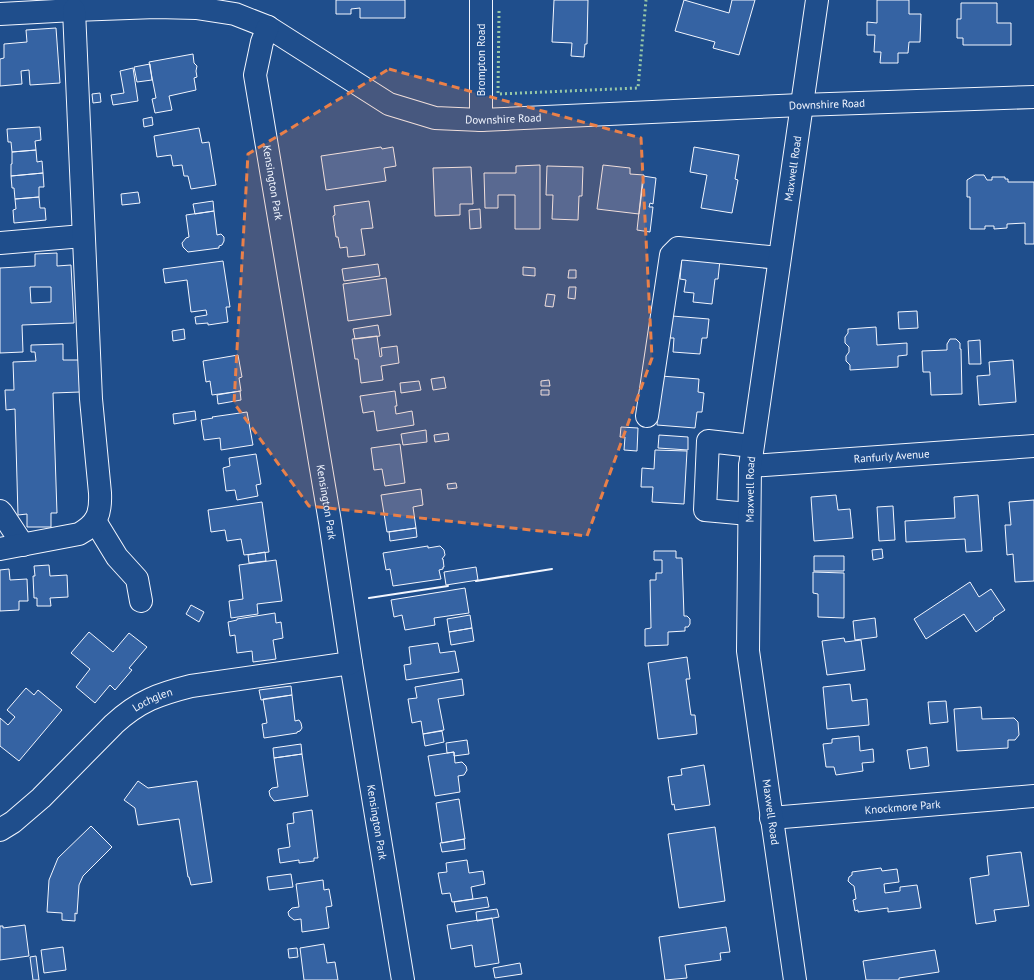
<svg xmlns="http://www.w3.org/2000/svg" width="1034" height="980" viewBox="0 0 1034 980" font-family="'PT Sans',sans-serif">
  <rect width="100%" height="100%" fill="#1f4e8c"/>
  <path fill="#3563a3" stroke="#f2f6ff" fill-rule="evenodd" d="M336,0H405V18H360V8L351,9V14H336Z
    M554,0H588L587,44H585L584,57L571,56L572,43L552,42Z
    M684,0L729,13L732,0H755L739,55L713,48L715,42L675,31Z
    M877,0H909V14H921L920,42H909L908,53H898V63H880L881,52H874L875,35H867V22L877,23Z
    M961,3H997V23H1011V45H963V38H957V19H961Z
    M56,28L60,83L30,85L29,70L21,71L22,84L0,86V59L4,58V44L27,42L26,30Z
    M193,54L194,63L197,66L196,71L197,77L194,78L196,90L169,96L172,110L155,113L152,99L156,98L149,62Z
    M150,64L152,80L137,82L134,67Z
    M133,68L138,101L113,105L111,95L124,93L120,71Z
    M100,93L101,102L93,103L92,94Z
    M152,117L153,125L144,127L143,119Z
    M40,127L41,140L35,141L36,150L12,152L11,142H8L7,129Z
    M199,128L202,143L209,142L216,185L191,189L188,176H184L182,165L173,166L171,155L157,157L154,136Z
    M381,147L382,149L393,147L396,166L384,168L386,181L326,190L321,156Z
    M694,147L739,155L735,179L738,180L732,213L701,208L707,175L690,172Z
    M36,150L37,162L42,161L43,173L11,176V164H12V152Z
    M540,165V229H515V195H498V208H485L484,173H516V166Z
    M603,165L630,168V174L644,175L639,214L597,209Z
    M547,166L583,167L582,196H579L578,220L552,219L553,195H546Z
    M471,167L473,204H460V215L435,216L433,168Z
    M43,173L44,187H39V197L15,199L14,188H12L11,176Z
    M975,175H984L987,180H992V177H1005V179H1008V182H1034V244H1025V223L1007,224V228L994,229V226H985V229H970V197H967V180Z
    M643,176L656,178L653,204L650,203L649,207H653L650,232L637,230Z
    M138,192L140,203L122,205L121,194Z
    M39,197L40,208H45L46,220L14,223L13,210L16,209L15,199Z
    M213,201L214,211L195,214L193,204Z
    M369,201L373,228L361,229L365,255L348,257L347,247L340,248L338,237H336L333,216L335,215L334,206Z
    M480,209L481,228L470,229L469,210Z
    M214,211L217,235L221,234L224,237V241L222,245L219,246V248L188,252L183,247L182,243L186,238L189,237L186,215Z
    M57,253V266L71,265L74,323L22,325L23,352L0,353V268L35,266V254ZM30,287H51V302L31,303Z
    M682,256L720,260L718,279H715L712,304L693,302L694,293L684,292L686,280L680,279Z
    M223,261L230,307H226L228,322L208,325V323L196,324L195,317L207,315L206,310L191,312L187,280L165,283L163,269Z
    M378,264L380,276L344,281L342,269Z
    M523,267L535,268V276L523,275Z
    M569,270H576V278H568Z
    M386,278L391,315L348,321L343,284Z
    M569,287H576L575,299L568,298Z
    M547,294L555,295L553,307L545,306Z
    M917,311L918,328L899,329L898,312Z
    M672,316L709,319L707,338H702L700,354L673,352L674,338H670Z
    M378,325L380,336L355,339L353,329Z
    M876,327L877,345L907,343V355L898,356V367L850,370V365L846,361V356L849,352V347L845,343V337L848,333V329Z
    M184,329L185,339L173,341L172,331Z
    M377,336L380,357L382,356L381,348L397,346L399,363L381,366L383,380L361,383L358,359H355L352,339Z
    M950,339H956L960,343V349H961L962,394L931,395L930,372H923L922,351L947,350V344Z
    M980,340L981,364H969L968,341Z
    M63,344V360H79L80,392L53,393L57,513H51V527H27V514L18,515L15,409L6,410L5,390H14L13,362L36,361L35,352H31V345Z
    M238,355L242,377L239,378L241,391L212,395L210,381L206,382L203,361Z
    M1013,360L1016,402L979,405L977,376L990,375L989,362Z
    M661,376L699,379L698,392L704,393L702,412H697L695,428L657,425Z
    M444,377L446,388L433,390L431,379Z
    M549,380L550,386H541V381Z
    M419,381L421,390L401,393L400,383Z
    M541,390H549V395H541Z
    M240,391L241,400L218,404L217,395Z
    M395,391L397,406H395L396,414L412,411L414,425L377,431L374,411L363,413L360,396Z
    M195,411L196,420L174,424L173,414Z
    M247,412L253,445L221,450L220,438L204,440L201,420L213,418L212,417Z
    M621,427L638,428L637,451L624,450L625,437H620Z
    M426,430L427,442L403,445L401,434Z
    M448,433L449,440L435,442L434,435Z
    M659,435L688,437V450L658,448Z
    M400,444L405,483L385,486L382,469L374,470L371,448Z
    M655,450L687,451L684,504L652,502L653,487H641L642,468L654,469Z
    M256,454L261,484L256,485L258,496L237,500L235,490L226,491L223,468L230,466L229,458Z
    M456,483L457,488L448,489L447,484Z
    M421,489L423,505L413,507L416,528L387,532L381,495Z
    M836,495L838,510L850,509L853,538L814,541L811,497Z
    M978,495L982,551L966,552L965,539L906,542L905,521L955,518L954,497Z
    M1034,500V581L1015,582L1013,554L1007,555L1005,525H1011L1009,502Z
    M262,502L269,552L244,555L241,539L227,541L225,530L211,532L208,510Z
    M893,506L895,540L879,541L877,507Z
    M416,528L417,537L390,541L389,532Z
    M428,546V548L440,546L444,550L445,555L442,559H443L444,567H443V569L439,570L441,579L393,586L390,569L386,570L383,553Z
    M882,549L883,558L873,560L872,550Z
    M654,551H676V558H682L684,616H687L690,619V624L688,627H685V631L668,632V645L645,646V629L651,628L650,580H656V573H662V560H654Z
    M265,552L266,561L249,563L248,555Z
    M814,556H844V571H814Z
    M276,560L282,601L257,604L258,614L231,618L229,601L243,599L239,565Z
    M49,565L50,576L67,575L68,597L50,598L51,606H37V598H34L33,576H35L34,566Z
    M476,567L478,580L446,585L444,572Z
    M9,569L10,580L27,579L28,601H19V610L0,611V570Z
    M813,572L844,573V618L818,617V594L813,593Z
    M970,582L979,597L991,589L1005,610L993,618L994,619L976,632L964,614L926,639L914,619Z
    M465,588L469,613L434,618L435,625L405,630L402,615L394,617L391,600Z
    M191,605L204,612L199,622L186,614Z
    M275,613L276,623L281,622L283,638L273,640L276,659L253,662L252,651L237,653L235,635L230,636L228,622L237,620V619Z
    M470,615L472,628L449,632L447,619Z
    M875,618L877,637L855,640L853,621Z
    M472,628L474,641L451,645L449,632Z
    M89,632L113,652L129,633L147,647L129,668L132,670L115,690L110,685L95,703L76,687L90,669L71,653Z
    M844,638L845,642L861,640L865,670L827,675L822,641Z
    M438,643L440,653L455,651L459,672L406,680L404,665L411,664L409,647Z
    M687,657L690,679H686L691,715H695L697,734L658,739L648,663Z
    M462,679L464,695L438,699L444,730L423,734L421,721L412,723L408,699L417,698L415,687Z
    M850,684L852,701L867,699L869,725L827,729L823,687Z
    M291,686L292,695L261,700L259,690Z
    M26,688L34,695L38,690L62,710L19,761L0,746V718L8,725L15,717L7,710Z
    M292,695L295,721L299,720L301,723L302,728L300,731L297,732V733L264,738L262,724L267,723L263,699Z
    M946,701L948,722L930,724L928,702Z
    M981,707L982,719L1014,718L1018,722L1019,735L1015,740H1008V748L957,751L954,709Z
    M442,731L444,742L425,746L423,734Z
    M859,736L860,751L873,749L874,762L862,763L863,771L836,775L834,767H826L823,744L832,743V739Z
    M467,740L469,754L454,756V752L447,753L446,743Z
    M301,744L302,754L274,758L273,748Z
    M927,747L929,766L910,769L907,750Z
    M454,752L455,763L462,762L466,766L467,770L464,775L458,776L460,792L435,796L428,756Z
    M302,754L308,796L274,801L270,796L269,791L272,788L278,787L274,758Z
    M704,765L710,805L675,810L674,804L672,805L668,777L682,775L681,769Z
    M138,781L148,788L197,781L212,882L191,885L189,877H188L179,819L138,825L135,808L124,800Z
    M459,799L465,839L442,843L436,803Z
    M312,810L318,858H314V861L299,863V860L280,863L278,849L290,847L287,824L294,823L293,813Z
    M91,826L112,847L83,876L79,885L77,914L75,913V921L62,920V913L47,912L49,880L58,858Z
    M715,827L725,901L679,908L668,834Z
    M464,839L465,849L442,852L440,843Z
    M1021,852L1029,906L994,910L996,921L976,924L970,878L989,875L987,856Z
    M467,860L469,873L483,871L485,884L471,887L473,899L452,902L450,893L442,894L438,873L447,872L446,863Z
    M881,868L882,871L897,869L899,882L884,884L885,893L900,891V887L917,885L921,908L888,912V908L858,912V910L855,911L853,900L856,899L854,886L851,884L848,881L849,877L852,875V872Z
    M291,874L293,887L269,890L267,877Z
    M323,880L324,890L329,889L332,906L326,907L329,928L302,932L301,919L294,920L289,916L288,912L292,908L299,907L296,884Z
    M487,897L489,907L456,912L454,902Z
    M497,909L499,917L477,921L476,912Z
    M492,918L499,963L475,967L472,945L451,949L447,925Z
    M25,925L29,956L0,960V926H3V928Z
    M726,927L730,952L720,953L721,960L685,965L687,978L665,980L659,937Z
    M324,944L327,963L335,962L338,980H304L300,948Z
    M63,947L66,970L44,973L41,950Z
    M297,948L298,957L289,958L288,949Z
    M935,950L939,972L899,978V980H866L863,961Z
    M36,956L39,980H33L30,957Z
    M520,963L522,974L495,978L493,968Z"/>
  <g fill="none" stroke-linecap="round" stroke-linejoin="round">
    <g stroke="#f2f6ff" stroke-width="24">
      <g id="minor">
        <path id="s1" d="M0,14L74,10L156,7L196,8L235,14L268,27L389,104L435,118L481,120L801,105L1034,97"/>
        <path id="s2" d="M268,27L262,42L255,75L330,522L351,663L403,980"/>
        <path d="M481,120V0"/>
        <path d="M0,243L83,236"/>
        <path d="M647,416L671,255L678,248L779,258"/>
        <path id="s3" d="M750,466L1034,446"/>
        <path d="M0,511L2,513L23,545"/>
        <path d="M749,514L705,510L708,441L752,446"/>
        <path d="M95,521L117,557L137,579L141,601"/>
        <path d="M0,549L79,534C97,524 101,514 100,493L91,399L74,10"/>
        <path id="s4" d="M771,818L1034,796"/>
        <path id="s5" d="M0,830L13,822L41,798L114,724C139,701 159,694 191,686L351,663"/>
        <path id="s6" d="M795,980L748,651L750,466L817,0"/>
      </g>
    </g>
    <use href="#minor" stroke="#1f4e8c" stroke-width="22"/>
    <path stroke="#97c8a6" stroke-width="3" stroke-dasharray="2 3" stroke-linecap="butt" d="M499,11L498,94L638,88L646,0"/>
    <path stroke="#f2f6ff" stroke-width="2" d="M476,581L552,569
      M369,598L448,586"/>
  </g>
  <path fill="#ea8049" fill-opacity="0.2" stroke="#ea8049" stroke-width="3" stroke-dasharray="8 5" stroke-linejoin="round" d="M389,69L641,138L652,358L587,536L309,506L234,403L248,154Z"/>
  <g text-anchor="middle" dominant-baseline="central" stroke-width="3" stroke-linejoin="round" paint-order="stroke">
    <g font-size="11" fill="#f2f6ff" stroke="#1f4e8c">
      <text transform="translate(481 60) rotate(-90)">Brompton Road</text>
      <text stroke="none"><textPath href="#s1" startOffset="855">Downshire Road</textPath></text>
      <text stroke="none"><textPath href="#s1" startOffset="531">Downshire Road</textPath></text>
      <text stroke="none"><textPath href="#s6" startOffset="818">Maxwell Road</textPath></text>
      <text stroke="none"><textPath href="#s2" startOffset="159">Kensington Park</textPath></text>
      <text stroke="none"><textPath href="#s3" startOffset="142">Ranfurly Avenue</textPath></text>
      <text stroke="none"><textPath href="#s6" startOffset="494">Maxwell Road</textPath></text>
      <text stroke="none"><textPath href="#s2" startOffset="483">Kensington Park</textPath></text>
      <text stroke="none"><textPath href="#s5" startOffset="202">Lochglen</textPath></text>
      <text stroke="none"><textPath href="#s4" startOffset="132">Knockmore Park</textPath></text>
      <text transform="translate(771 812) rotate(82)">Maxwell Road</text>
      <text stroke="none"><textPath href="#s2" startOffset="807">Kensington Park</textPath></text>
    </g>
  </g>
</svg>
